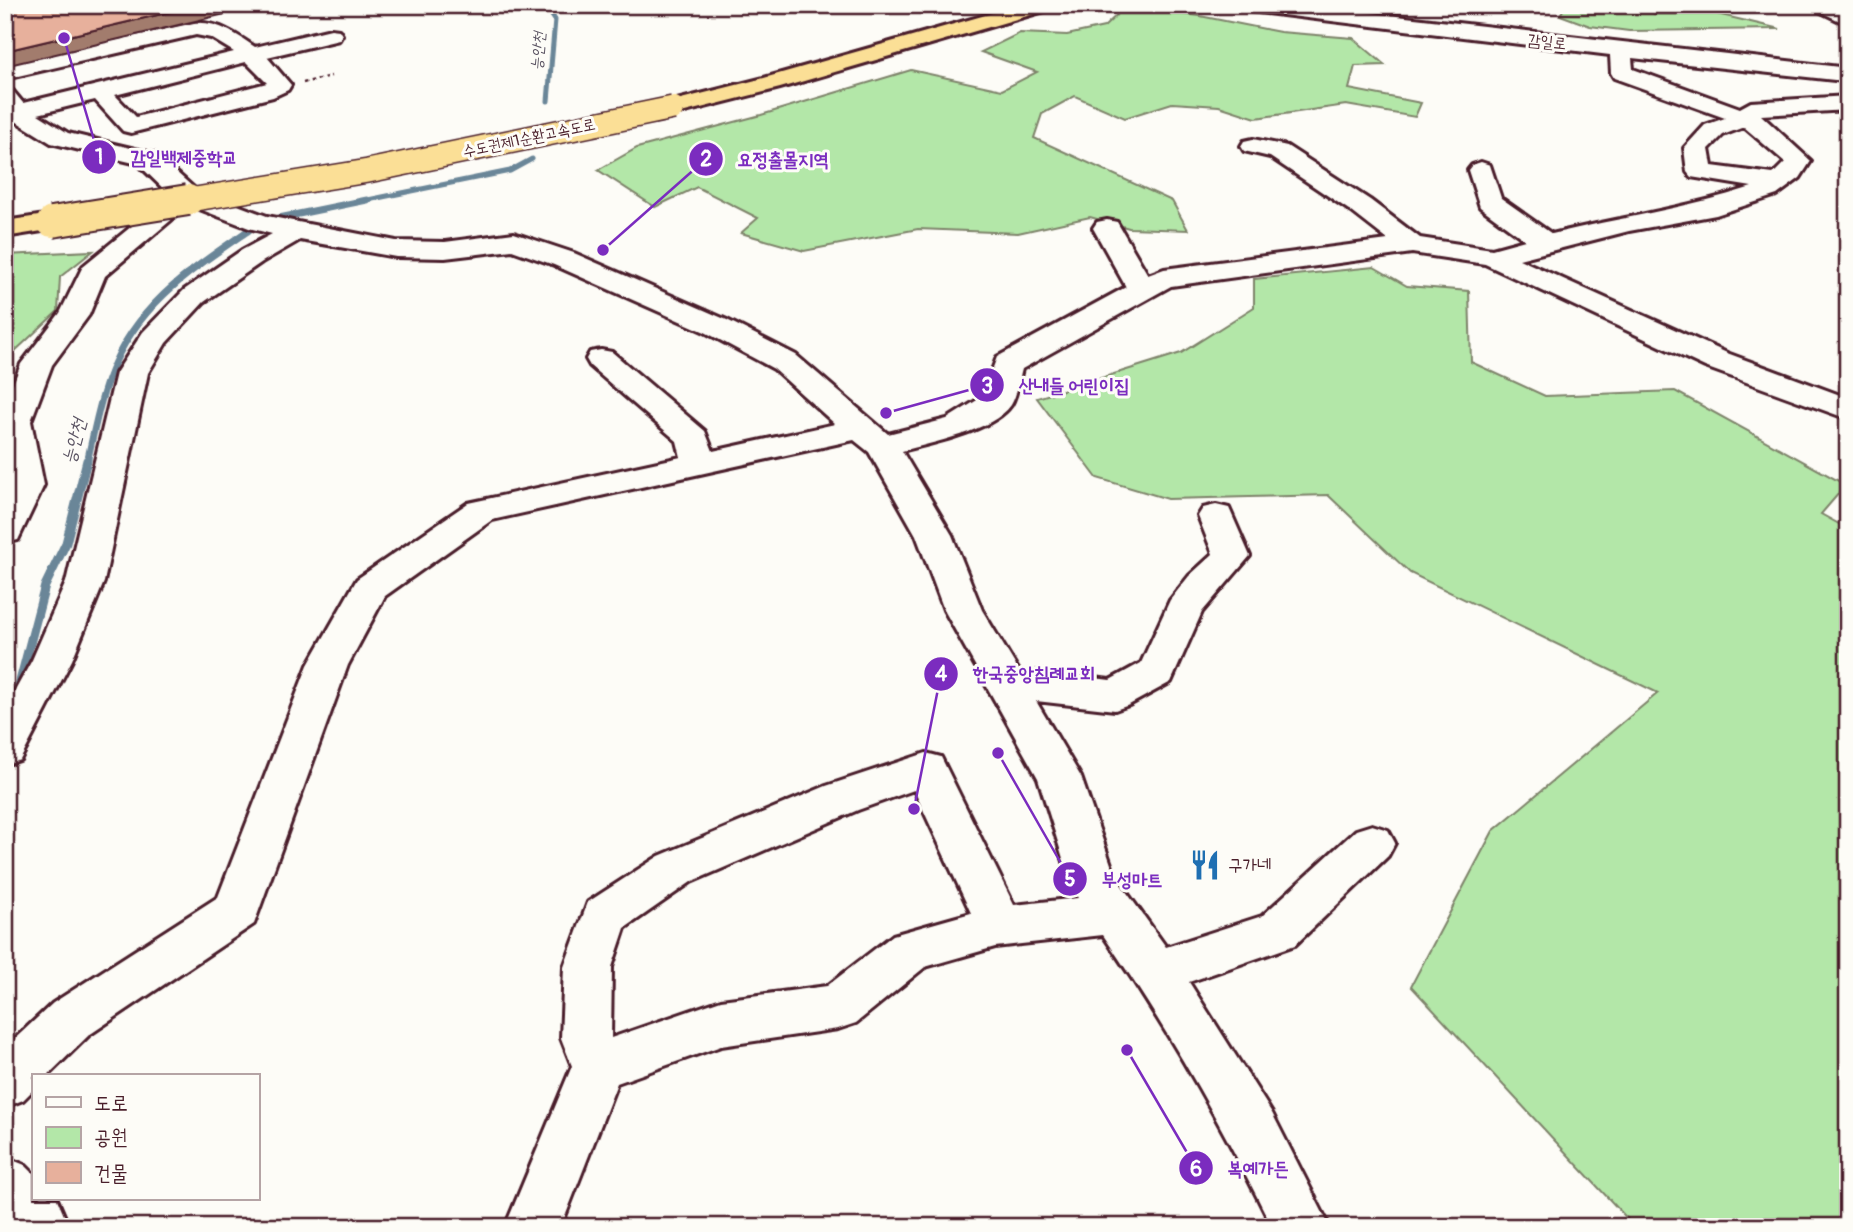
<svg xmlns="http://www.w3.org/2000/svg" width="1853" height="1232" viewBox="0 0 1853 1232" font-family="Pangolin,'Poor Story',sans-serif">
  <rect width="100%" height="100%" fill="#fdfcf7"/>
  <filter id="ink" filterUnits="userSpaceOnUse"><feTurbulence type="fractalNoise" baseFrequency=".0143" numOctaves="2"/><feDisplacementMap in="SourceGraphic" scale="14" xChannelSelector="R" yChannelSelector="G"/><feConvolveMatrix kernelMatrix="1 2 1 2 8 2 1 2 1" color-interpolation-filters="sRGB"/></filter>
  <g filter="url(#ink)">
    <path fill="#b3e7a8" stroke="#7e836a" stroke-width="2" d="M1566,5H1646L1654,14H1717L1780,29L1629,31L1590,26L1560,15Z
      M1125,7L1200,16L1280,32L1353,38L1385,65L1355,66L1349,89L1421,103L1415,117L1346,105L1256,118L1219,106L1172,103L1125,118L1075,96L1042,114L1034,138L1172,201L1188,230L1129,228L1090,217L1018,233L918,229L804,251L741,233L758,218L697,187L655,207L598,170L637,148L761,115L911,70L1002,90L1037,72L981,52L1020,33L1067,35L1104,27Z
      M93,251L60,277L58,311L14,352L5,353V255Z
      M1374,267L1407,286L1469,291L1471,362L1545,396L1675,391L1846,485L1821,514L1848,529V1227H1635L1411,986L1493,831L1658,693L1410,573L1328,495L1168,499L1097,478L1037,398L1181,353L1254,307V279Z"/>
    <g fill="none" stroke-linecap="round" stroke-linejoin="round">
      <path stroke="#6b8698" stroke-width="5" d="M545,5L555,20L548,101
        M358,202L510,171L532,159"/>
      <path stroke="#6b8698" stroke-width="7" d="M279,218L367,200
        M87,462C94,433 99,401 110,374C136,305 191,270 249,230"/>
      <path stroke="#6b8698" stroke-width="9" d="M5,707L18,689L45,586L66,543L87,460"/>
      <g stroke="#4a1f2b" stroke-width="6">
        <path id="minor" d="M1240,5H1301L1848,68V80L1844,81L1632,58L1633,69L1740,108L1751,102L1848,96V110L1761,115L1811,161L1800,178L1777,195L1716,215L1629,231L1519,259L1727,353L1848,398V419L1705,367L1485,264L1412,253L1171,286L1022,369C1019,380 1017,395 1011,405C993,431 931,443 902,451L952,535L982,610L1022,676L1039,671L1110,680L1141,663L1170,600L1189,576L1213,554L1198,516L1203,508L1216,505L1229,508L1250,556L1202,612L1171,682L1129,705L1115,710L1036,701L1081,777L1115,876L1166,947L1262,916L1356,830L1372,825L1388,830L1395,843L1388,856L1295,945L1189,982L1272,1113L1330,1227H1272C1223,1126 1167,1028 1103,935L995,947L925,967L856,1023L838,1029L721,1046L617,1083L561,1227H505L572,1066L561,1038L564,967L588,902L659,856L826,786L926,753L941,757L1014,905L1078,898L1071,884L1038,778L944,610L916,535L869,452L854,440L492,520L385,596L348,665L254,924L89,1035L47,1076H33V1090L23,1100L5,1107V1048L53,1003L218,897L308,665L357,579L468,503L681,457L677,441L590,366L586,359L590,352L601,350L612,352L705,431L713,451L835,424L774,369L705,332L554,265L512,250L445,258L396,257L300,240L262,262L204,302L166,343L148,373L104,582L72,660L26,749L20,760L5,765V709L32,660L66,582L116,373L143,332L184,290L242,250L272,234L249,228L189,205L105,276L89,315L52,365L31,421L44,485L18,540L5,543V494L10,485L5,459V404L21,364L60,313L83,266L170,195L138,164L51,143L14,120L5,122V89L13,91L23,103L234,52L211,38L196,35L5,79V65L194,23C217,21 236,34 255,47L331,29L339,30L342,35L339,40L267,57L291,85L288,90L273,97L131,133L123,131L95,100L38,114L68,133L156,154L195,189L267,216L396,241L445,242L514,233L574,253L727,320L796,355L888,434L947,419L982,397L997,357L1126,287L1093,228L1097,222L1107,220L1117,222L1148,275L1164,269L1388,240L1352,212L1270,157L1244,151L1241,146L1244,141L1253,139L1287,146L1370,200L1420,238L1492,249L1525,240L1480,207L1468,170L1472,165L1481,162L1490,165L1501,198L1552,234C1618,218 1687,208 1752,187L1691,177L1687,172L1684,148L1705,125L1725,118L1614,78L1611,73L1610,55L1250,11ZM246,62L267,83L136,117L115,95ZM1744,127L1785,162L1773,174L1712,166L1709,149L1723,135ZM914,790L971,913L893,935L827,986L721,1000L611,1038L612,967L625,928L691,882L858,810Z
          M1812,5H1838L1848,11V25L1815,9Z
          M5,1157L25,1165L33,1173V1199H57L69,1227H8L5,1224Z"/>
      </g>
      <g stroke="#4a1f2b" stroke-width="6">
        <path id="highway" d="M1021,5H1054L1051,9L780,88L673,115L665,113L661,108L665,103L764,78Z
          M52,214L61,216L65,222L61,228L5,237V221Z"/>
      </g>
      <path stroke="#4a1f2b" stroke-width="2.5" stroke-dasharray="3.5 3.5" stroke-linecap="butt" d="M303,83L331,76"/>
      <use href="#minor" fill="#fdfcf7" fill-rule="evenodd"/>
      <use href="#highway" fill="#fbdf96" fill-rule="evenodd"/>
      <g stroke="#4a1f2b" stroke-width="26" stroke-linecap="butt">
        <path id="highway-bridge-far1" d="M177,202L368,171L673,108"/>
      </g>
      <g stroke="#4a1f2b" stroke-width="34" stroke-linecap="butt">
        <path id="highway-bridge" d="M52,222L188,200"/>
      </g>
      <use href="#highway-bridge-far1" stroke="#fbdf96" stroke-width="23"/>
      <use href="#highway-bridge" stroke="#fbdf96" stroke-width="30"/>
    </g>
    <path fill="#a27b6d" stroke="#4a1f2b" stroke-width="2" d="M200,5H241L242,10L5,66V51Z"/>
    <path fill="#e7b09c" stroke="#4a1f2b" stroke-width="2" d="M5,5H200L5,51Z"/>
  </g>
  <defs>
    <g id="restaurant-bare" transform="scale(2.415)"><path d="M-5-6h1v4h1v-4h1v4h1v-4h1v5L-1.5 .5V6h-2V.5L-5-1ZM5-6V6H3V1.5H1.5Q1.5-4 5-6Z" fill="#1f6fb2" stroke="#fdfcf7" stroke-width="2.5" paint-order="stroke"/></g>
  </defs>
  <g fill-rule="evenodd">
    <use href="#restaurant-bare" x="1205" y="865"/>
  </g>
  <g text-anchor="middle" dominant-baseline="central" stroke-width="6" stroke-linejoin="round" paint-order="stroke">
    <g font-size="16" fill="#4a1f2b" stroke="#fdfcf7">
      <text transform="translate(1547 42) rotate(6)">감일로</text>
      <text transform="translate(529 138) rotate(-12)">수도권제1순환고속도로</text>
    </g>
    <g font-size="16" font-style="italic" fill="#5a5362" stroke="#fdfcf7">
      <text transform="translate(538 51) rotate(-85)">능안천</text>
    </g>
    <g font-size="18" fill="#4a1f2b" stroke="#fdfcf7" text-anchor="start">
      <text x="1228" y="865">구가네</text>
    </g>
    <g font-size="19" font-style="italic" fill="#5a5362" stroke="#fdfcf7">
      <text transform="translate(74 441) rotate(-75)">능안천</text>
    </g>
  </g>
  <path fill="none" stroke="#7b2cbf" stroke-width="2.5" d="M64 38L99 157M603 250L706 159M886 413L987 385M914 809L941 674M998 753L1070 879M1127 1050L1196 1168"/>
  <g fill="#7b2cbf" stroke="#fdfcf7" stroke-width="2.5">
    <circle cx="64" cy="38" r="7"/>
    <circle cx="603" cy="250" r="7"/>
    <circle cx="886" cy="413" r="7"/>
    <circle cx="914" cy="809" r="7"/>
    <circle cx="998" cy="753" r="7"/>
    <circle cx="1127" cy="1050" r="7"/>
    <circle cx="99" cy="157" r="18"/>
    <circle cx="706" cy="159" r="18"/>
    <circle cx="987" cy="385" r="18"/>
    <circle cx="941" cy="674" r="18"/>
    <circle cx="1070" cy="879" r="18"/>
    <circle cx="1196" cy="1168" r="18"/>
  </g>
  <g font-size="21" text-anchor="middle" font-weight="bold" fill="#fff">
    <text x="99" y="164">1</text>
    <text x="706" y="166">2</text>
    <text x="987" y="393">3</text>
    <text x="941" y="681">4</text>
    <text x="1070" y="886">5</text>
    <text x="1196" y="1176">6</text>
  </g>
  <g font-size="19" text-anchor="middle" font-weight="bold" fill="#7b2cbf" stroke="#fdfcf7" stroke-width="6" stroke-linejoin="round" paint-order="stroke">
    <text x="184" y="164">감일백제중학교</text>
    <text x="783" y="166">요정출몰지역</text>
    <text x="1074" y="392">산내들 어린이집</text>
    <text x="1034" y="680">한국중앙침례교회</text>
    <text x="1132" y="886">부성마트</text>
    <text x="1258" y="1175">복예가든</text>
  </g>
  <rect width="1853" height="1232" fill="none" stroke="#fdfcf7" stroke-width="28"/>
  <rect x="14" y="14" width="1825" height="1204" fill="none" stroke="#4a1f2b" stroke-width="2.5" filter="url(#ink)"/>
  <rect x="32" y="1074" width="228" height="126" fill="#fdfcf7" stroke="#b5a4a5" stroke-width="2"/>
  <rect x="46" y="1097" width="35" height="10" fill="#fdfcf7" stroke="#b5a4a5" stroke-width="2"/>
  <text x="94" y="1110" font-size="21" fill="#4a1f2b">도로</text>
  <rect x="46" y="1127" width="35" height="21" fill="#b3e7a8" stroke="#b5a4a5" stroke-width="2"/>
  <text x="94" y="1144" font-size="21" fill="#4a1f2b">공원</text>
  <rect x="46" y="1162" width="35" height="21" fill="#e7b09c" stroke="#b5a4a5" stroke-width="2"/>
  <text x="94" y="1180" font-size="21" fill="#4a1f2b">건물</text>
</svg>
